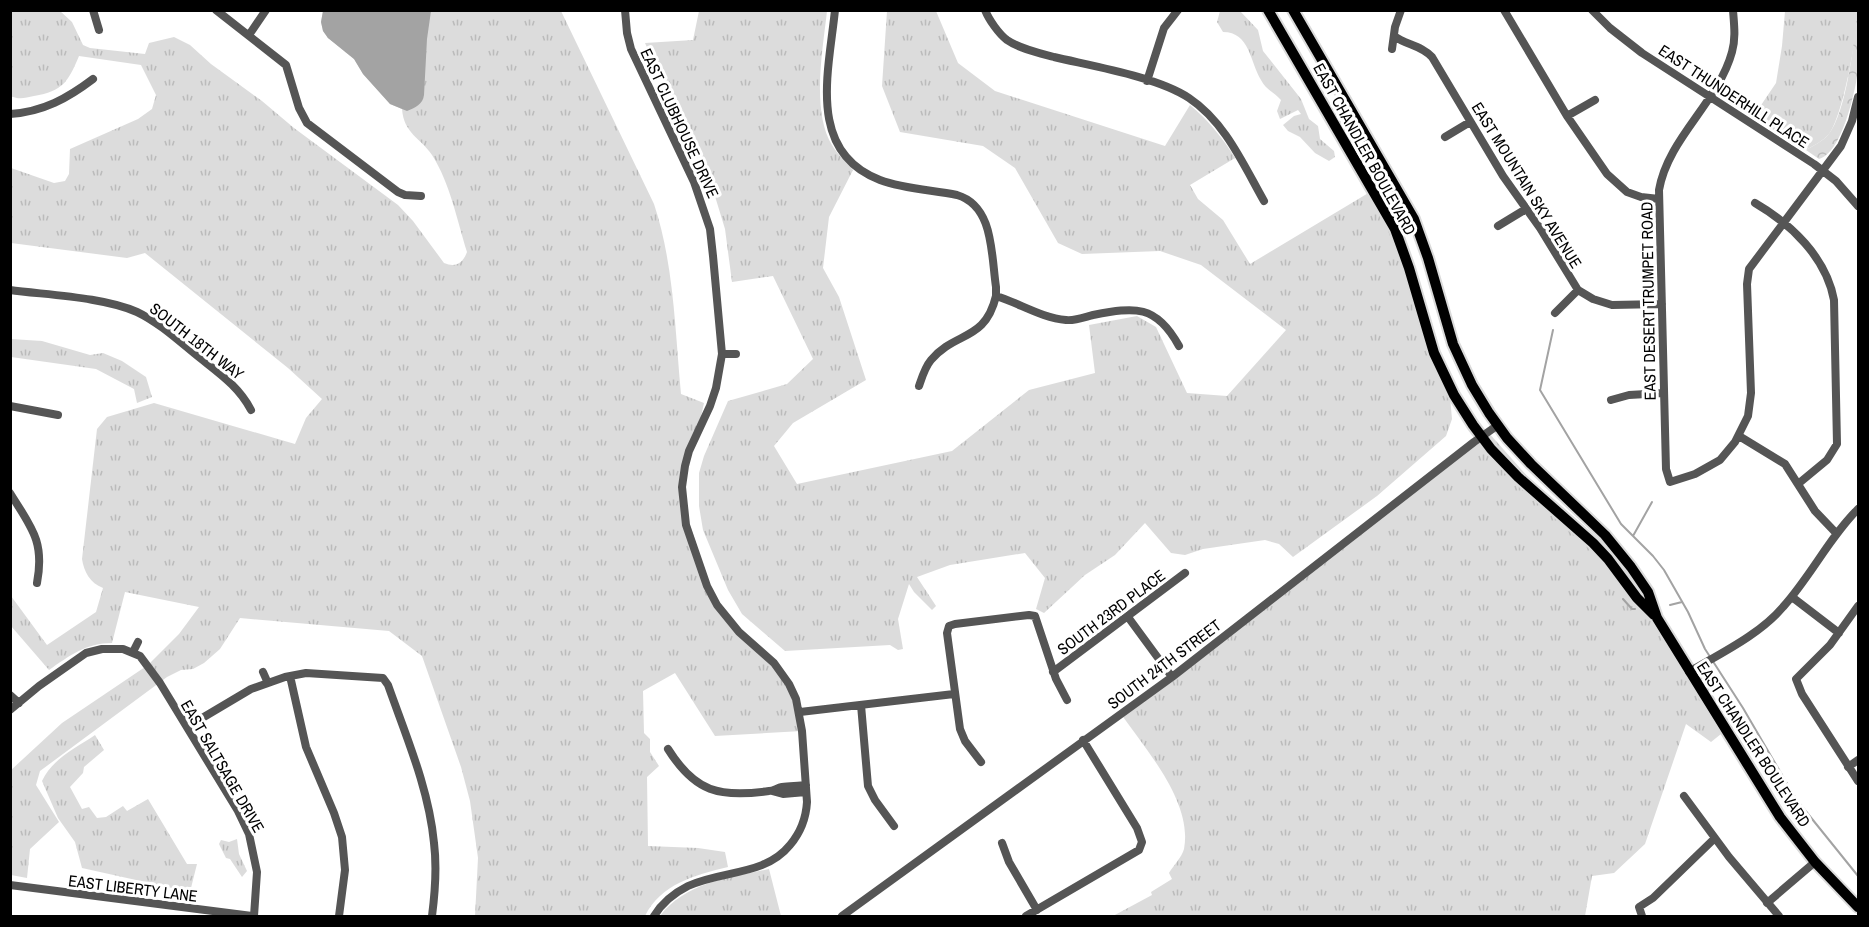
<svg xmlns="http://www.w3.org/2000/svg" width="1869" height="927" viewBox="0 0 1869 927" font-family="'Archivo Narrow',sans-serif">
  <defs>
    <pattern id="grass-tufts" width="24" height="20" patternUnits="userSpaceOnUse" patternTransform="scale(1.5)"><rect width="24" height="20" fill="#dcdcdc"/><path d="M3 7l-1-3M5 7V3M7 7l1-3M15 17l-1-3M17 17v-4M19 17l1-3" fill="none" stroke="#bbb"/></pattern>
    <pattern id="forest-crowns" width="20" height="18" patternUnits="userSpaceOnUse" patternTransform="scale(1.5)"><rect width="20" height="18" fill="#dcdcdc"/><path d="M2 6a3 3 0 1 1 6 0M12 15a3 3 0 1 1 6 0" fill="none" stroke="#bbb"/></pattern>
  </defs>
  <rect width="100%" height="100%" fill="#fff"/>
  <path fill="url(#grass-tufts)" d="M11,11H60L72,22L83,45L90,48L145,54L149,43L174,37L190,45L211,64L262,101L294,128L398,205L413,221L444,263C456,268 463,263 467,252C457,220 450,183 432,155C420,137 404,134 402,109L390,104L363,74L354,59L328,38L323,31L321,22L323,11H561L654,204C674,264 675,331 681,394L704,403L697,435L689,451L683,505L717,605L789,684L802,731L715,736L675,673L643,691L644,733L650,739V752L659,766L647,777L648,846L698,848L725,852L728,867C695,875 661,884 645,916H475L478,858L470,801L461,767L422,656L389,631L240,618L220,649L204,663L193,669L181,670L167,677L40,771L36,785L59,822L30,849L27,878L11,875L10,771L62,723L148,665L179,634L199,607L125,592L112,643C86,643 69,656 49,670L11,626V596L47,645L96,612L103,588C90,583 84,572 82,559L97,429L107,417L154,403L295,444L306,418L322,399L288,368L145,253L127,258L11,243V168L54,183L65,181L69,174L70,149L138,119L152,109L156,95L141,65L79,56C68,82 63,91 34,96C25,98 19,100 11,96Z
    M699,11H827C823,48 811,111 832,145C837,154 846,162 853,170L829,217L823,268L839,297L866,380L793,423L774,446L797,484L952,451L1029,390L1095,373L1089,325L1137,316L1156,327L1187,393L1227,396L1286,330L1201,265L1160,251L1082,254L1058,243L1015,168L983,146L900,132L882,86L887,11H936L958,63L995,91L1165,146L1190,105C1209,121 1222,137 1235,158L1190,185L1198,199L1223,220L1250,264L1370,192C1406,256 1426,328 1450,397L1452,419L1446,436L1377,496L1293,557L1279,544L1265,540L1203,549L1185,555L1171,553L1145,523L1115,555L1085,575L1044,613L1036,609L1045,578L1025,553L950,565L917,577L936,606L932,610L914,592L909,584L898,619L903,649L898,650L890,645L785,651L742,614L728,590L703,530L699,506V473L704,456L728,401L787,384L813,359L773,276L732,282L725,229L714,193L675,111L645,43L693,40Z
    M1220,11H1240L1258,30L1263,51L1301,99L1309,119L1318,126L1320,139L1334,151L1335,157L1329,161L1315,153L1300,137L1288,131L1283,125L1294,116L1301,114L1298,110L1280,119L1277,111L1281,100C1275,93 1265,89 1261,80C1250,62 1250,32 1223,32L1217,22Z
    M1785,11H1858C1857,36 1843,116 1829,134C1823,141 1813,146 1806,150L1753,117L1776,83L1782,46Z
    M11,339L42,341L90,355L103,353L122,361L146,377L152,397L137,403L134,389L96,369L11,357Z
    M1488,432L1527,476L1600,540L1614,556L1639,589L1726,730L1711,742L1686,724L1645,844L1614,873L1592,876L1585,916H1113L1152,895L1151,892L1172,879L1169,873C1173,866 1182,857 1184,849C1193,802 1146,750 1121,714Z
    M95,735L104,750L84,767L83,773L70,787L82,809L89,807L97,818L106,817L123,806L127,811L148,799L187,864H197L190,892L82,868L75,842L58,818L42,781C52,759 76,748 95,735Z
    M237,839L239,854L247,871L242,877L230,859L226,858L219,844L221,840L229,842Z
    M769,869L781,916H660C686,882 730,878 769,869Z"/>
  <path fill="url(#forest-crowns)" d="M1858,14C1859,32 1861,53 1858,71C1855,92 1842,153 1819,159L1806,150C1813,146 1823,141 1828,135C1847,112 1853,44 1858,14Z"/>
  <path fill="#a3a3a3" d="M323,11H431L427,39L424,95C423,104 415,108 407,111L390,104L363,74L354,59L328,38L323,31L321,22Z"/>
  <g fill="none" stroke-linecap="round" stroke-linejoin="round">
    <path stroke="#a3a3a3" stroke-width="2" d="M1553,330L1540,390L1621,524L1653,556L1664,570L1688,612L1705,649L1743,708L1796,799L1858,876
      M1633,536L1652,502
      M1623,599L1632,609H1635
      M1670,605L1682,602"/>
    <g stroke="#dbdbdb" stroke-width="14">
      <path id="major" d="M1268,10L1395,229L1409,268L1434,353L1454,395L1473,425L1491,449L1518,477L1593,543L1608,559L1637,598L1654,615
        M1293,10L1414,219L1428,258L1453,344L1472,385L1489,413L1507,438L1531,464L1605,535L1631,567L1648,592L1657,618L1780,817L1815,862L1858,907"/>
    </g>
    <path stroke="#555" stroke-width="8" d="M93,10L99,30
      M216,10L286,65L299,108L307,123L398,192L405,195L421,196
      M625,10L627,33L631,49L694,182L710,229L713,256L722,354L716,388L710,406L689,451L685,466L682,487L686,525L707,586L717,605L739,632L774,663L789,684L796,699L802,731L807,802C806,819 801,832 790,845C765,876 722,870 688,886C674,893 662,903 654,916
      M835,10C829,70 806,152 880,180C904,189 932,190 957,195C994,206 991,254 996,287V296
      M985,10C989,20 999,34 1007,40C1020,49 1039,53 1054,57C1092,66 1158,77 1189,98C1225,122 1243,164 1264,201
      M1504,10L1567,116L1607,174L1627,192L1641,197L1659,199
      M1592,10L1610,28L1642,53L1814,164L1836,181L1858,206
      M1733,10C1734,24 1736,38 1732,52C1718,103 1668,138 1659,190L1666,469L1670,482L1695,474L1720,460L1735,442L1748,416L1751,393L1747,284L1749,269L1841,146L1852,121L1858,97
      M249,35L266,10
      M1394,36C1406,45 1421,45 1432,57L1503,176L1540,228L1578,290L1593,299L1612,305L1662,304
      M1392,49L1395,27L1401,10
      M1147,81L1164,28L1178,10
      M10,114C43,112 68,98 93,79
      M1567,116L1595,100
      M1445,137L1470,122
      M1755,203C1791,224 1826,257 1834,300L1837,444L1827,460L1798,484
      M1498,226L1526,209
      M10,290C47,295 104,297 137,312C160,323 180,342 200,358C220,374 239,387 251,410
      M1555,313L1578,290
      M722,354H736
      M919,386C922,377 925,367 931,360C955,331 985,342 996,296C1019,303 1042,318 1066,320C1075,321 1085,317 1093,315C1135,307 1156,304 1179,346
      M1611,400L1629,395L1664,393
      M10,406L58,415
      M1739,436L1785,464L1815,511L1836,533
      M10,493C31,527 45,541 37,583
      M1792,597L1839,633
      M1858,606L1830,645L1796,679L1802,694L1858,781
      M1128,617L1172,677
      M133,652L138,642
      M263,672L267,681
      M1053,672L1185,573
      M1689,672C1721,653 1759,635 1783,607C1811,576 1829,538 1858,509
      M290,676L306,747L334,813L342,837L345,870L339,916
      M10,695L19,703
      M861,705L868,786L875,800L894,826
      M10,710L39,686L86,653L102,649H123L140,656L160,683L238,811L249,834L257,872L254,916
      M800,712L954,694
      M187,727L251,689L285,677L306,673L383,678L388,685C406,736 429,789 434,843C437,867 435,893 432,916
      M668,749C695,792 719,798 769,791C773,791 777,788 782,787C790,786 798,786 806,785
      M981,762L965,741L960,729L947,633L949,626L955,624L1029,615L1035,616L1056,679L1067,700
      M1848,767L1858,760
      M772,791L783,794L806,792
      M1684,796L1729,857L1779,916
      M1002,843L1009,862L1037,910
      M10,885L252,916
      M1767,903L1815,862
      M842,916L1172,677L1474,442L1498,425
      M1026,916L1139,850L1142,842L1137,828L1083,740
      M1642,916L1639,907L1653,898L1715,838"/>
    <use href="#major" stroke="#000" stroke-width="10"/>
  </g>
  <g text-anchor="middle" dominant-baseline="central" stroke-width="6" stroke-linejoin="round" paint-order="stroke">
    <g font-size="16" fill="#000" stroke="#fff">
      <text transform="translate(1734 96) rotate(33)">EAST THUNDERHILL PLACE</text>
      <text transform="translate(680 123) rotate(65)">EAST CLUBHOUSE DRIVE</text>
      <text transform="translate(1365 149) rotate(61)">EAST CHANDLER BOULEVARD</text>
      <text transform="translate(1527 185) rotate(58)">EAST MOUNTAIN SKY AVENUE</text>
      <text transform="translate(1648 301) rotate(-91)">EAST DESERT TRUMPET ROAD</text>
      <text transform="translate(197 341) rotate(38)">SOUTH 18TH WAY</text>
      <text transform="translate(1111 612) rotate(-37)">SOUTH 23RD PLACE</text>
      <text transform="translate(1164 664) rotate(-37)">SOUTH 24TH STREET</text>
      <text transform="translate(1754 744) rotate(57)">EAST CHANDLER BOULEVARD</text>
      <text transform="translate(223 766) rotate(60)">EAST SALTSAGE DRIVE</text>
      <text transform="translate(133 888) rotate(7)">EAST LIBERTY LANE</text>
    </g>
  </g>
  <rect width="1869" height="927" fill="none" stroke="#000000" stroke-width="24"/>
</svg>
